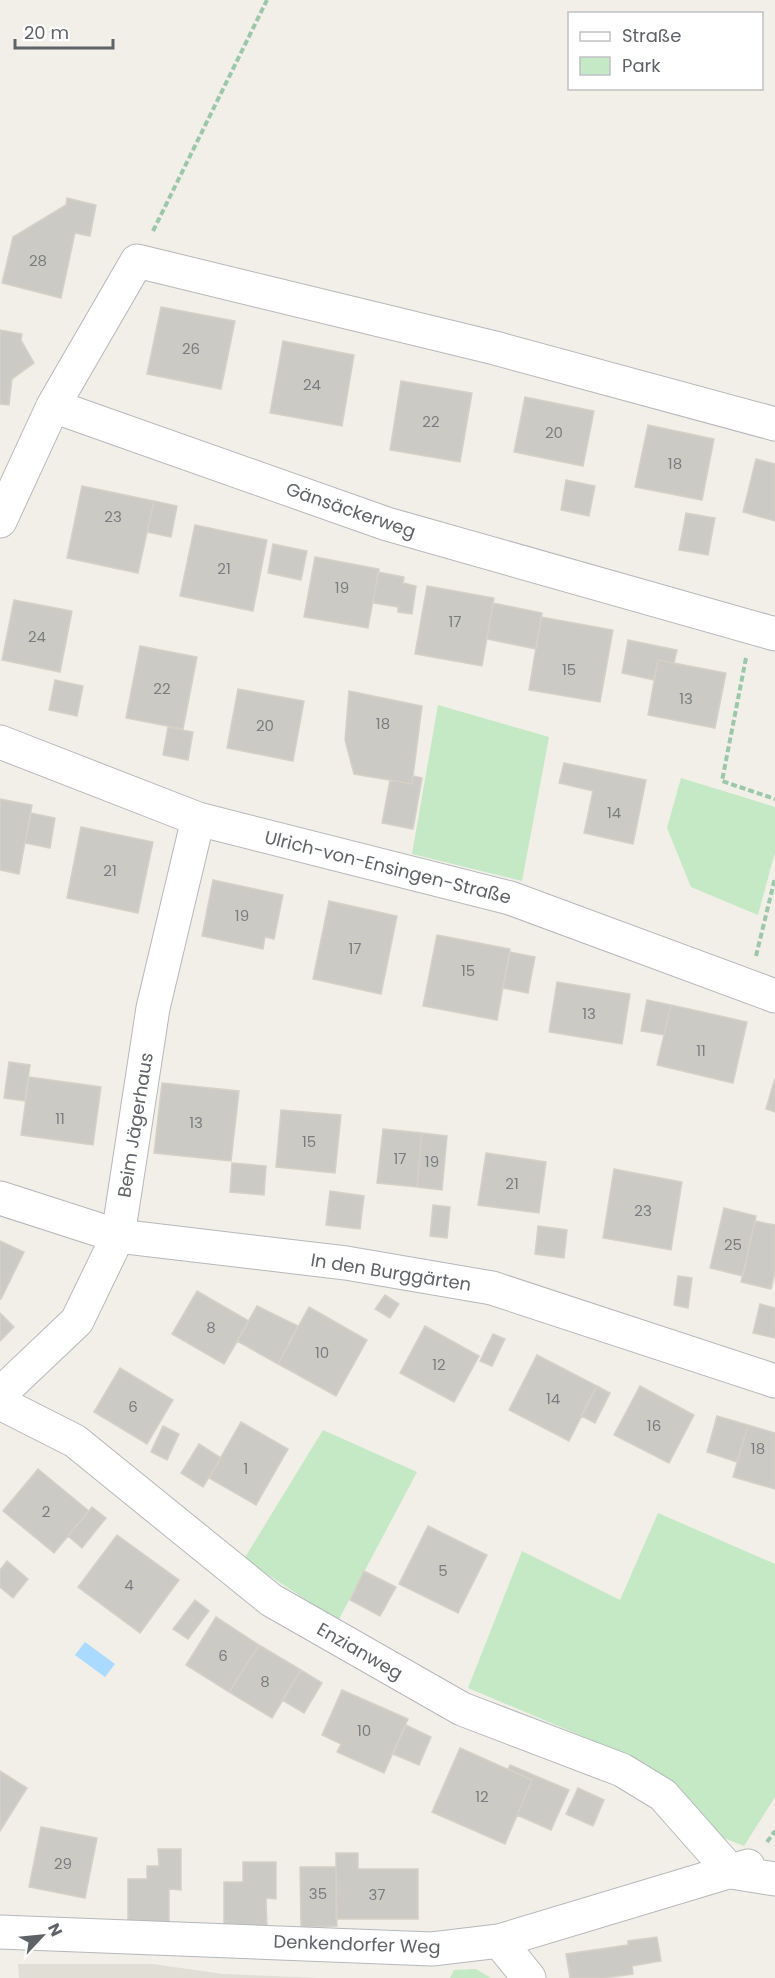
<svg xmlns="http://www.w3.org/2000/svg" width="775" height="1978" viewBox="0 0 775 1978" font-family="Poppins,sans-serif">
  <rect width="100%" height="100%" fill="#f1efe8"/>
  <path fill="#e1ded6" d="M18,1964H153L223,1974L320,1978H19Z"/>
  <path fill="#c5e8c5" d="M438,705L549,737L522,881L412,854Z
    M681,778L775,807V852L758,915L691,887L667,828Z
    M323,1430L417,1472L338,1621L244,1559Z
    M658,1513L775,1564V1797L744,1846L704,1830L661,1777L608,1747L468,1688L522,1551L620,1600Z
    M476,1969L491,1978H450L454,1970Z"/>
  <path fill="#aadaff" d="M85,1642L115,1664L105,1677L75,1655Z"/>
  <path fill="#cccac5" stroke="#d6d1c6" stroke-width="1.5" d="M67,198L96,205L90,236L75,233L61,298L2,283L13,237L66,205Z
    M161,307L235,321L221,389L147,374Z
    M0,330L22,334L21,340L34,363L12,379L9,405L0,404Z
    M283,341L354,355L342,426L270,413Z
    M401,381L472,393L460,462L390,450Z
    M525,397L594,411L583,466L514,452Z
    M648,425L714,439L702,500L635,487Z
    M756,459L775,464V521L743,512Z
    M566,480L595,486L589,516L561,510Z
    M82,486L154,501L138,573L67,558Z
    M154,501L177,506L171,537L147,532Z
    M686,513L715,518L708,555L679,550Z
    M195,525L267,540L253,611L180,596Z
    M273,544L307,551L301,580L268,573Z
    M315,557L379,569L368,628L304,617Z
    M378,572L404,577L403,583L416,586L412,614L398,612V607L373,603Z
    M427,586L494,598L482,666L415,654Z
    M14,600L72,611L60,672L2,660Z
    M493,603L542,613L536,649L487,639Z
    M541,617L613,630L600,702L529,690Z
    M628,640L677,650L674,663L658,660L654,680L622,673Z
    M140,646L197,657L183,729L126,718Z
    M658,660L726,673L715,728L648,715Z
    M55,680L83,686L77,716L49,710Z
    M238,689L304,701L293,761L227,748Z
    M349,691L422,706L412,784L354,774L345,740Z
    M168,727L193,732L188,760L163,755Z
    M564,763L646,780L633,844L584,833L593,791L559,783Z
    M413,776L422,778L413,829L382,823L390,780L412,784Z
    M0,799L32,805L19,874L0,870Z
    M31,813L55,818L50,848L25,843Z
    M81,827L153,842L138,913L67,898Z
    M213,880L283,895L274,939L265,937L263,949L202,936Z
    M329,901L397,916L381,994L313,979Z
    M437,935L510,949L497,1020L423,1006Z
    M510,952L535,957L528,993L503,988Z
    M557,982L630,994L622,1044L549,1032Z
    M647,1000L671,1005L664,1035L641,1031Z
    M671,1005L747,1022L733,1083L657,1065Z
    M9,1062L30,1065L25,1101L4,1098Z
    M29,1077L101,1087L93,1145L21,1135Z
    M775,1078V1112L766,1109Z
    M162,1083L239,1091L231,1161L154,1153Z
    M281,1110L341,1115L335,1173L276,1167Z
    M383,1129L422,1133L417,1187L377,1183Z
    M422,1133L447,1136L442,1190L417,1187Z
    M486,1153L546,1162L539,1213L478,1205Z
    M232,1163L266,1166L264,1195L230,1192Z
    M614,1169L682,1182L671,1250L603,1238Z
    M330,1191L364,1196L360,1229L326,1225Z
    M433,1205L450,1207L447,1238L430,1236Z
    M724,1208L756,1216L743,1276L710,1268Z
    M755,1221L775,1225V1272L771,1289L741,1282Z
    M538,1226L567,1230L564,1258L535,1254Z
    M0,1241L24,1252L1,1299H0Z
    M678,1276L692,1278L688,1308L674,1305Z
    M197,1291L249,1321L224,1364L172,1334Z
    M385,1295L399,1304L390,1318L375,1309Z
    M760,1304L775,1308V1338L753,1333Z
    M257,1306L298,1326L278,1364L237,1341Z
    M309,1307L367,1340L336,1396L278,1364Z
    M0,1313L14,1327L0,1341Z
    M425,1326L479,1356L454,1402L400,1373Z
    M493,1334L505,1339L492,1366L480,1361Z
    M537,1355L597,1386L569,1441L509,1410Z
    M120,1368L173,1400L147,1444L94,1412Z
    M597,1386L610,1393L595,1423L581,1416Z
    M640,1386L694,1415L669,1463L614,1435Z
    M717,1416L748,1425L737,1462L707,1452Z
    M241,1422L288,1449L256,1505L209,1478Z
    M748,1425L775,1433V1489L733,1477Z
    M163,1426L179,1434L167,1460L151,1452Z
    M199,1444L221,1458L203,1487L181,1473Z
    M38,1469L89,1511L54,1553L3,1511Z
    M92,1507L106,1518L82,1548L68,1536Z
    M428,1526L487,1555L458,1613L399,1584Z
    M117,1535L179,1580L140,1633L78,1587Z
    M7,1561L28,1579L13,1598L0,1587V1570Z
    M364,1571L396,1587L380,1616L350,1600Z
    M195,1600L209,1611L188,1639L173,1629Z
    M216,1617L259,1645L229,1692L186,1665Z
    M259,1645L301,1670L272,1718L229,1692Z
    M301,1670L322,1683L304,1713L282,1700Z
    M342,1690L408,1719L384,1773L337,1752L341,1744L322,1735Z
    M406,1725L431,1737L419,1765L393,1754Z
    M460,1748L532,1780L505,1844L432,1812Z
    M510,1765L569,1790L551,1830L517,1815L532,1780L508,1769Z
    M0,1771L27,1788L0,1831Z
    M578,1788L604,1800L593,1826L566,1814Z
    M41,1827L97,1838L85,1898L29,1887Z
    M158,1849H181V1890L169,1889V1922L128,1921V1879H147V1866H159Z
    M336,1853H358V1869H418V1919H336Z
    M243,1862H276V1899L266,1898L267,1926H224V1882H243Z
    M300,1867H336L337,1926L301,1927Z
    M657,1937L661,1961L632,1966L633,1974L604,1978H570L566,1954L628,1945V1941Z"/>
  <g fill="none" stroke-linecap="round" stroke-linejoin="round">
    <g stroke="#b5b8bc" stroke-width="35">
      <path id="minor" d="M53,406L137,261L495,348L775,424
        M0,521L53,406L387,524L775,634
        M0,742L198,819L510,898L775,996
        M0,1198L118,1236L346,1263L492,1288L775,1381
        M0,1394L77,1321L118,1236L153,1008L198,819
        M0,1403L75,1441L271,1600L462,1709L622,1770L663,1795L731,1872L775,1879
        M0,1932L432,1949L499,1941L748,1866
        M499,1941L529,1978"/>
    </g>
    <path stroke="#9cc7a9" stroke-width="4" stroke-dasharray="6 3" stroke-linecap="butt" d="M153,231L267,0
      M746,658L722,781L775,799
      M756,956L775,878
      M767,1842L775,1831"/>
    <use href="#minor" stroke="#fff" stroke-width="33"/>
  </g>
  <g text-anchor="middle" dominant-baseline="central" stroke-width="6" stroke-linejoin="round" paint-order="stroke">
    <g font-size="15" fill="#7a7d7f">
      <text x="38" y="260">28</text>
      <text x="191" y="348">26</text>
      <text x="312" y="384">24</text>
      <text x="431" y="421">22</text>
      <text x="554" y="432">20</text>
      <text x="675" y="463">18</text>
      <text x="113" y="516">23</text>
      <text x="224" y="568">21</text>
      <text x="342" y="587">19</text>
      <text x="455" y="621">17</text>
      <text x="37" y="636">24</text>
      <text x="569" y="669">15</text>
      <text x="162" y="688">22</text>
      <text x="686" y="698">13</text>
      <text x="383" y="723">18</text>
      <text x="265" y="725">20</text>
      <text x="614" y="812">14</text>
      <text x="110" y="870">21</text>
      <text x="242" y="915">19</text>
      <text x="355" y="948">17</text>
      <text x="468" y="970">15</text>
      <text x="589" y="1013">13</text>
      <text x="701" y="1050">11</text>
      <text x="60" y="1118">11</text>
      <text x="196" y="1122">13</text>
      <text x="309" y="1141">15</text>
      <text x="400" y="1158">17</text>
      <text x="432" y="1161">19</text>
      <text x="512" y="1183">21</text>
      <text x="643" y="1210">23</text>
      <text x="733" y="1244">25</text>
      <text x="211" y="1327">8</text>
      <text x="322" y="1352">10</text>
      <text x="439" y="1364">12</text>
      <text x="553" y="1398">14</text>
      <text x="133" y="1406">6</text>
      <text x="654" y="1425">16</text>
      <text x="758" y="1448">18</text>
      <text x="246" y="1468">1</text>
      <text x="46" y="1511">2</text>
      <text x="443" y="1570">5</text>
      <text x="129" y="1584">4</text>
      <text x="223" y="1655">6</text>
      <text x="265" y="1681">8</text>
      <text x="364" y="1730">10</text>
      <text x="482" y="1796">12</text>
      <text x="63" y="1863">29</text>
      <text x="318" y="1893">35</text>
      <text x="377" y="1894">37</text>
    </g>
    <g font-size="18" fill="#5f6368" stroke="#fff">
      <text transform="translate(351 510) rotate(19)">Gänsäckerweg</text>
      <text transform="translate(388 867) rotate(14)">Ulrich-von-Ensingen-Straße</text>
      <text transform="translate(135 1125) rotate(-81)">Beim Jägerhaus</text>
      <text transform="translate(391 1272) rotate(9)">In den Burggärten</text>
      <text transform="translate(360 1651) rotate(30)">Enzianweg</text>
      <text transform="translate(357 1944) rotate(2)">Denkendorfer Weg</text>
    </g>
  </g>
  <rect x="568" y="12" width="195" height="78" fill="#ffffff" stroke="#bfc1c3" stroke-width="1.5"/>
  <rect x="580" y="32" width="30" height="9" fill="#ffffff" stroke="#bfc1c3" stroke-width="1.5"/>
  <text x="622" y="42" font-size="18" fill="#5f6368">Straße</text>
  <rect x="580" y="57" width="30" height="18" fill="#c5e8c5" stroke="#bfc1c3" stroke-width="1.5"/>
  <text x="622" y="72" font-size="18" fill="#5f6368">Park</text>
  <g transform="translate(42 1936) rotate(64)" stroke="#ffffff" stroke-width="4.5" paint-order="stroke">
  <path d="M0-4.5L10 22L0 15L-10 22Z" fill="#5f6368"/>
  <text y="-9" font-size="16" font-weight="bold" text-anchor="middle" fill="#5f6368">N</text>
  </g>
  <path d="M15 39v9h98v-9" fill="none" stroke="#5f6368" stroke-width="3"/>
  <text x="24" y="39" font-size="18" fill="#5f6368" stroke="#ffffff" stroke-width="4.5" paint-order="stroke">20 m</text>
</svg>
